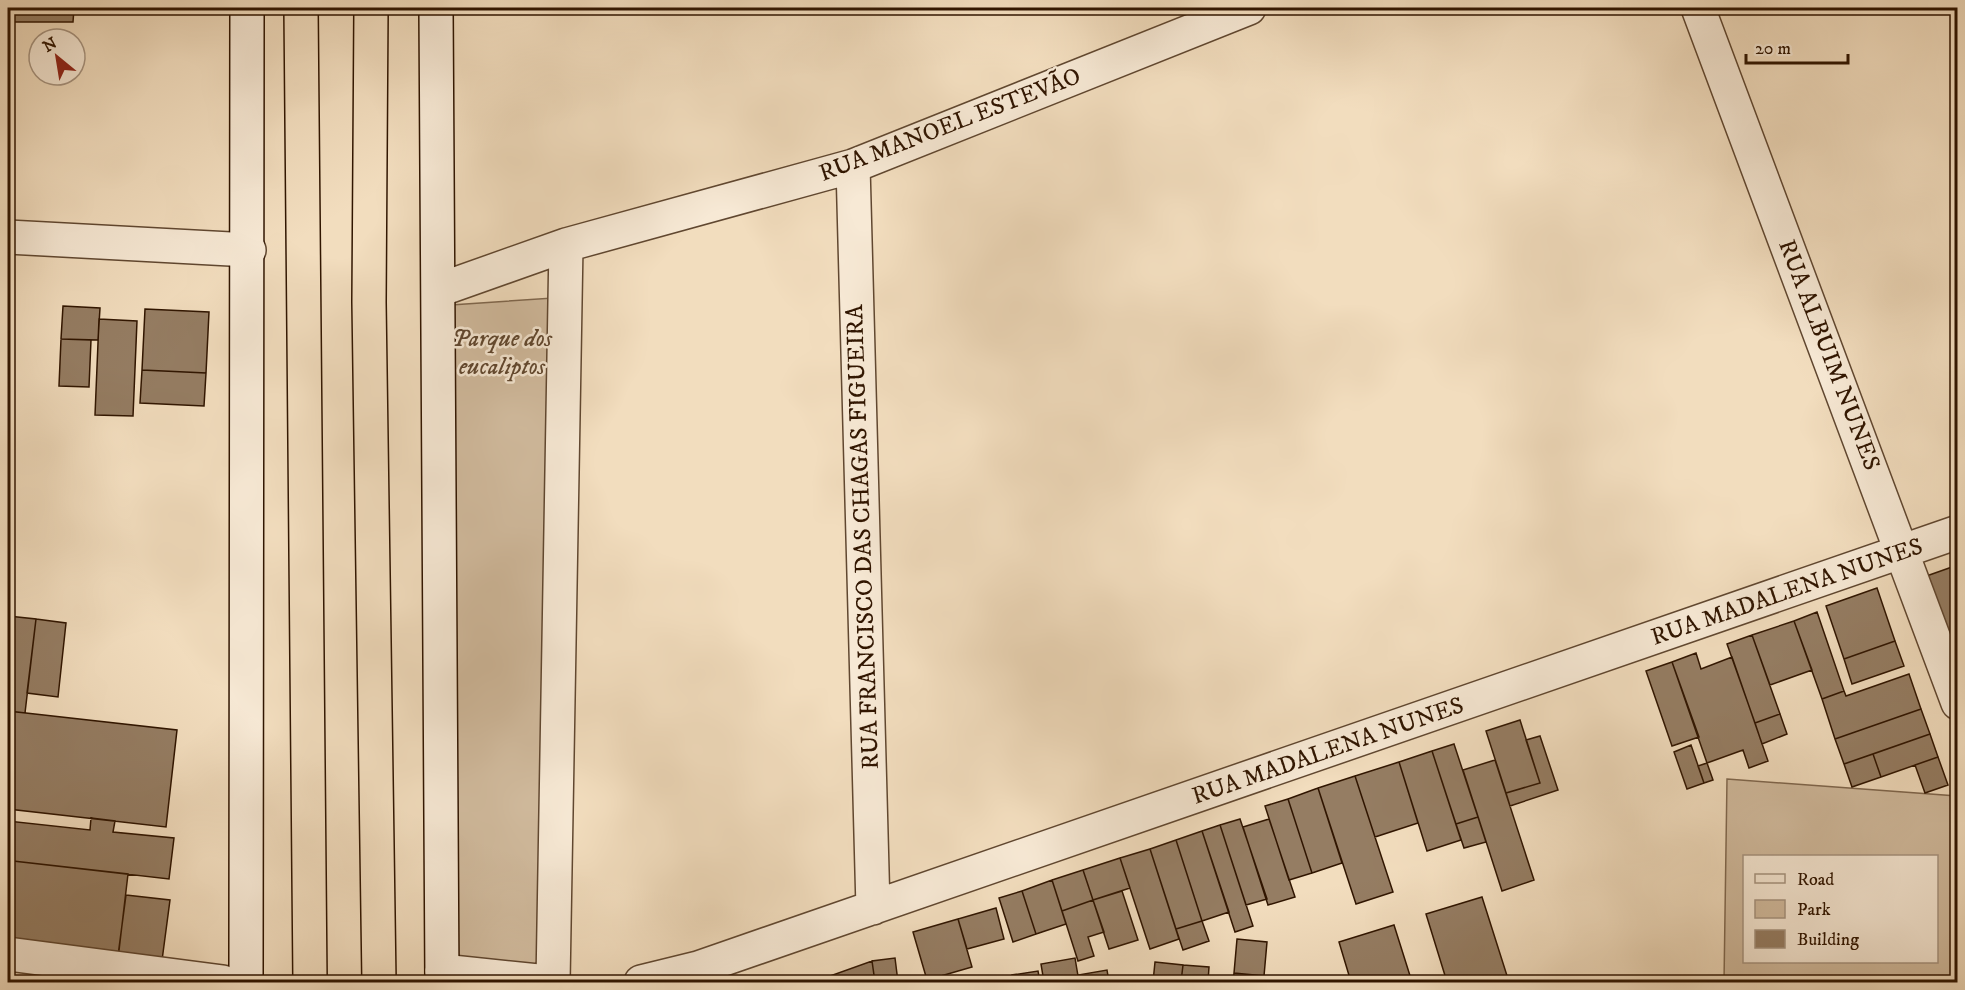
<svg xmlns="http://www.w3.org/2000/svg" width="1965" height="990" viewBox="0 0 1965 990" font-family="'IM FELL DW Pica',serif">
  <rect width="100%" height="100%" fill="#f2ddbe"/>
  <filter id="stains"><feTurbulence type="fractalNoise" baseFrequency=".00333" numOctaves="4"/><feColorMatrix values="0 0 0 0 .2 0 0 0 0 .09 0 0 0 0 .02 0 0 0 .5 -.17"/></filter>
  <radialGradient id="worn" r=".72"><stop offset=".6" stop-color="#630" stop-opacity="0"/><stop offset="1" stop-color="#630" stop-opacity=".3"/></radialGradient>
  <path fill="#d1bb9e" stroke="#80684f" stroke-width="1.5" fill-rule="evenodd" d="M553,298L544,970L454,961L451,305Z
    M1727,779L1957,796V982H1724ZM1744,856H1936V962H1744Z"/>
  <path fill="#957d63" stroke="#301500" stroke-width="1.5" d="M8,8H74L73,22H8Z
    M63,306L100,308L98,340L61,339Z
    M145,309L209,312L206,373L142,370Z
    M99,319L137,321L133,416L95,415Z
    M61,339L91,340L89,387L59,386Z
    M142,370L206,373L204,406L140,403Z
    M1952,567L1958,582V634L1941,640L1918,579Z
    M1877,588L1895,641L1844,659L1826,606Z
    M1817,612L1844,691L1822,699L1794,621Z
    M8,616L36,619L25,713L8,711Z
    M36,619L66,623L58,697L27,693Z
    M1794,621L1812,670L1770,685L1752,635Z
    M1752,635L1780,714L1755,723L1727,644Z
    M1895,641L1904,666L1852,684L1844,659Z
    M1696,653L1701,669L1732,657L1768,761L1749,768L1743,750L1707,763L1672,662Z
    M1672,662L1699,737L1672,746L1646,671Z
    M1909,674L1921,709L1835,739L1822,699L1844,691L1846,696Z
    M1921,709L1930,734L1844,764L1835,739Z
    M8,711L177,730L166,827L8,809Z
    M1780,714L1787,734L1762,744L1755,723Z
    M1520,720L1540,783L1506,793L1486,731Z
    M1930,734L1938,757L1881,777L1873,754Z
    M1540,736L1558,790L1510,806L1506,793L1540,783L1526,740Z
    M1454,744L1478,817L1456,824L1432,751Z
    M1691,745L1704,783L1687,789L1674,752Z
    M1432,751L1461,840L1427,851L1399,762Z
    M1873,754L1881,777L1852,787L1844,764Z
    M1938,757L1948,785L1925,793L1915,765Z
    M1495,760L1534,880L1502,891L1463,770Z
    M1399,762L1418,823L1375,837L1355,776Z
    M1707,763L1713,780L1704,783L1698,766Z
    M1355,776L1393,892L1356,904L1318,788Z
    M1318,788L1342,863L1312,873L1288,799Z
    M1288,799L1312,873L1289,880L1265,806Z
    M1478,817L1486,842L1464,848L1456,824Z
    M91,818L115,821L113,832L174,838L169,879L13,861L8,908V821L90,830Z
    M1240,819L1267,899L1246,905L1220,825Z
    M1269,819L1295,897L1268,905L1243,827Z
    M1220,825L1253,926L1235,932L1202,831Z
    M1202,831L1229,912L1202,921L1176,840Z
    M1176,840L1202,921L1176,929L1150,849Z
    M1150,849L1179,939L1150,949L1120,858Z
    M1120,858L1130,888L1093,900L1083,870Z
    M13,861L128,874L118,959L8,947V908Z
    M1083,870L1093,900L1062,911L1052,880Z
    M1052,880L1066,924L1036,934L1022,891Z
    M1022,891L1036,934L1013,942L999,898Z
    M1122,891L1138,940L1109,949L1093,900Z
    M126,895L170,900L161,968L117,963Z
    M1482,897L1509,982H1447L1426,914Z
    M1093,900L1104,932L1088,937L1094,956L1078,961L1062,911Z
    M996,908L1004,939L967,949L958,919Z
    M958,919L972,967L927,980L913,932Z
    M1202,921L1209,941L1183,950L1176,929Z
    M1394,925L1412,982H1351L1339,942Z
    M1237,939L1267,942L1264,976L1234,973Z
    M895,958L898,982H875L872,961Z
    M1075,958L1079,982H1044L1041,964Z
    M872,961L875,982H816V981Z
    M1155,962L1183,965L1181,982H1153Z
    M1183,965L1209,967L1208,982H1181Z
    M1107,970L1109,982H1079L1078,975Z
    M1038,971L1040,982H1013L1012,975Z
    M1234,973L1264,976L1263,982H1233Z"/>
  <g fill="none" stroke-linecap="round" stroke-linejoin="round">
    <g stroke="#604730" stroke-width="36">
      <path id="minor" d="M1698,8L1958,703
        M853,166L873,908
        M8,237L249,250
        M439,290L566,245L853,166L1249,8
        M442,971L548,982
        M553,982L566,245
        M641,982L698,968L1958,532"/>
    </g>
    <g stroke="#604730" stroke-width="36">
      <path id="tertiary" d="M8,954L223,982"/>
    </g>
    <g stroke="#301500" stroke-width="36">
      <path id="secondary" d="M436,8L442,982
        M246,982L247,8"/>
    </g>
    <g stroke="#301500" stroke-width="36">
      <path id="trunk" d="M301,8L310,982
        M371,8L369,302L379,982"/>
    </g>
    <use href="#minor" stroke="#f7e9d5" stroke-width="33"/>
    <use href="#tertiary" stroke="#f7e9d5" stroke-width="33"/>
    <use href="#secondary" stroke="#f7e9d5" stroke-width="33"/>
    <use href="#trunk" stroke="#f2ddbe" stroke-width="33"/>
  </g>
  <g text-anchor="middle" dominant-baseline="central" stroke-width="5" stroke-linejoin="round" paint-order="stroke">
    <g font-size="24" fill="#301500" stroke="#f7e9d5">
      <text transform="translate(950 125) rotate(-21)">RUA MANOEL ESTEVÃO</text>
      <text transform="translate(1829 355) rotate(69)">RUA ALBUIM NUNES</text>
      <text transform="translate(863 537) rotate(-92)">RUA FRANCISCO DAS CHAGAS FIGUEIRA</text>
      <text transform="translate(1787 592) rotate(-19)">RUA MADALENA NUNES</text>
      <text transform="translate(1328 751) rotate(-19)">RUA MADALENA NUNES</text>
    </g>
    <g font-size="24" font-style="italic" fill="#60472f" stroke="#f7e9d5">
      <text x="502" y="339">Parque dos<tspan x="502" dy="28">eucaliptos</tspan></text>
    </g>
  </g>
  <rect width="1965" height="990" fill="none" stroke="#f2ddbe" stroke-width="30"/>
  <rect x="9" y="9" width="1947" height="972" fill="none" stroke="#301500" stroke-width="3"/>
  <rect x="15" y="15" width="1935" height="960" fill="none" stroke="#301500" stroke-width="1.5"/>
  <rect x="1743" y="855" width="195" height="108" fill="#f7e9d5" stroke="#a79480" stroke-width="1.5"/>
  <rect x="1755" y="874" width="30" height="9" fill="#f7e9d5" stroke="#a79480" stroke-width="1.5"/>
  <text x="1797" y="885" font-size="18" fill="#301500">Road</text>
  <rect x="1755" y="900" width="30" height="18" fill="#d1bb9e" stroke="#a79480" stroke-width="1.5"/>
  <text x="1797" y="915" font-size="18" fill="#301500">Park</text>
  <rect x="1755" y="930" width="30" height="18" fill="#957d63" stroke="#a79480" stroke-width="1.5"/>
  <text x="1797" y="945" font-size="18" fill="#301500">Building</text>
  <g transform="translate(57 57) rotate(330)"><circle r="28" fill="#f7e9d5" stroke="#a79480" stroke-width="1.5"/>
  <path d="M0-4.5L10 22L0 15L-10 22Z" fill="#8f2418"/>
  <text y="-9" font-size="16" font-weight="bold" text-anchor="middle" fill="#301500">N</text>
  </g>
  <path d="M1746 54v9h102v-9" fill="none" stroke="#301500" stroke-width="3"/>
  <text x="1755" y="54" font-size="18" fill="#301500" stroke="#f7e9d5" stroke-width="4.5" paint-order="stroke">20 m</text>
  <rect width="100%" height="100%" filter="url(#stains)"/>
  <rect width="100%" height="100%" fill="url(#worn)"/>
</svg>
